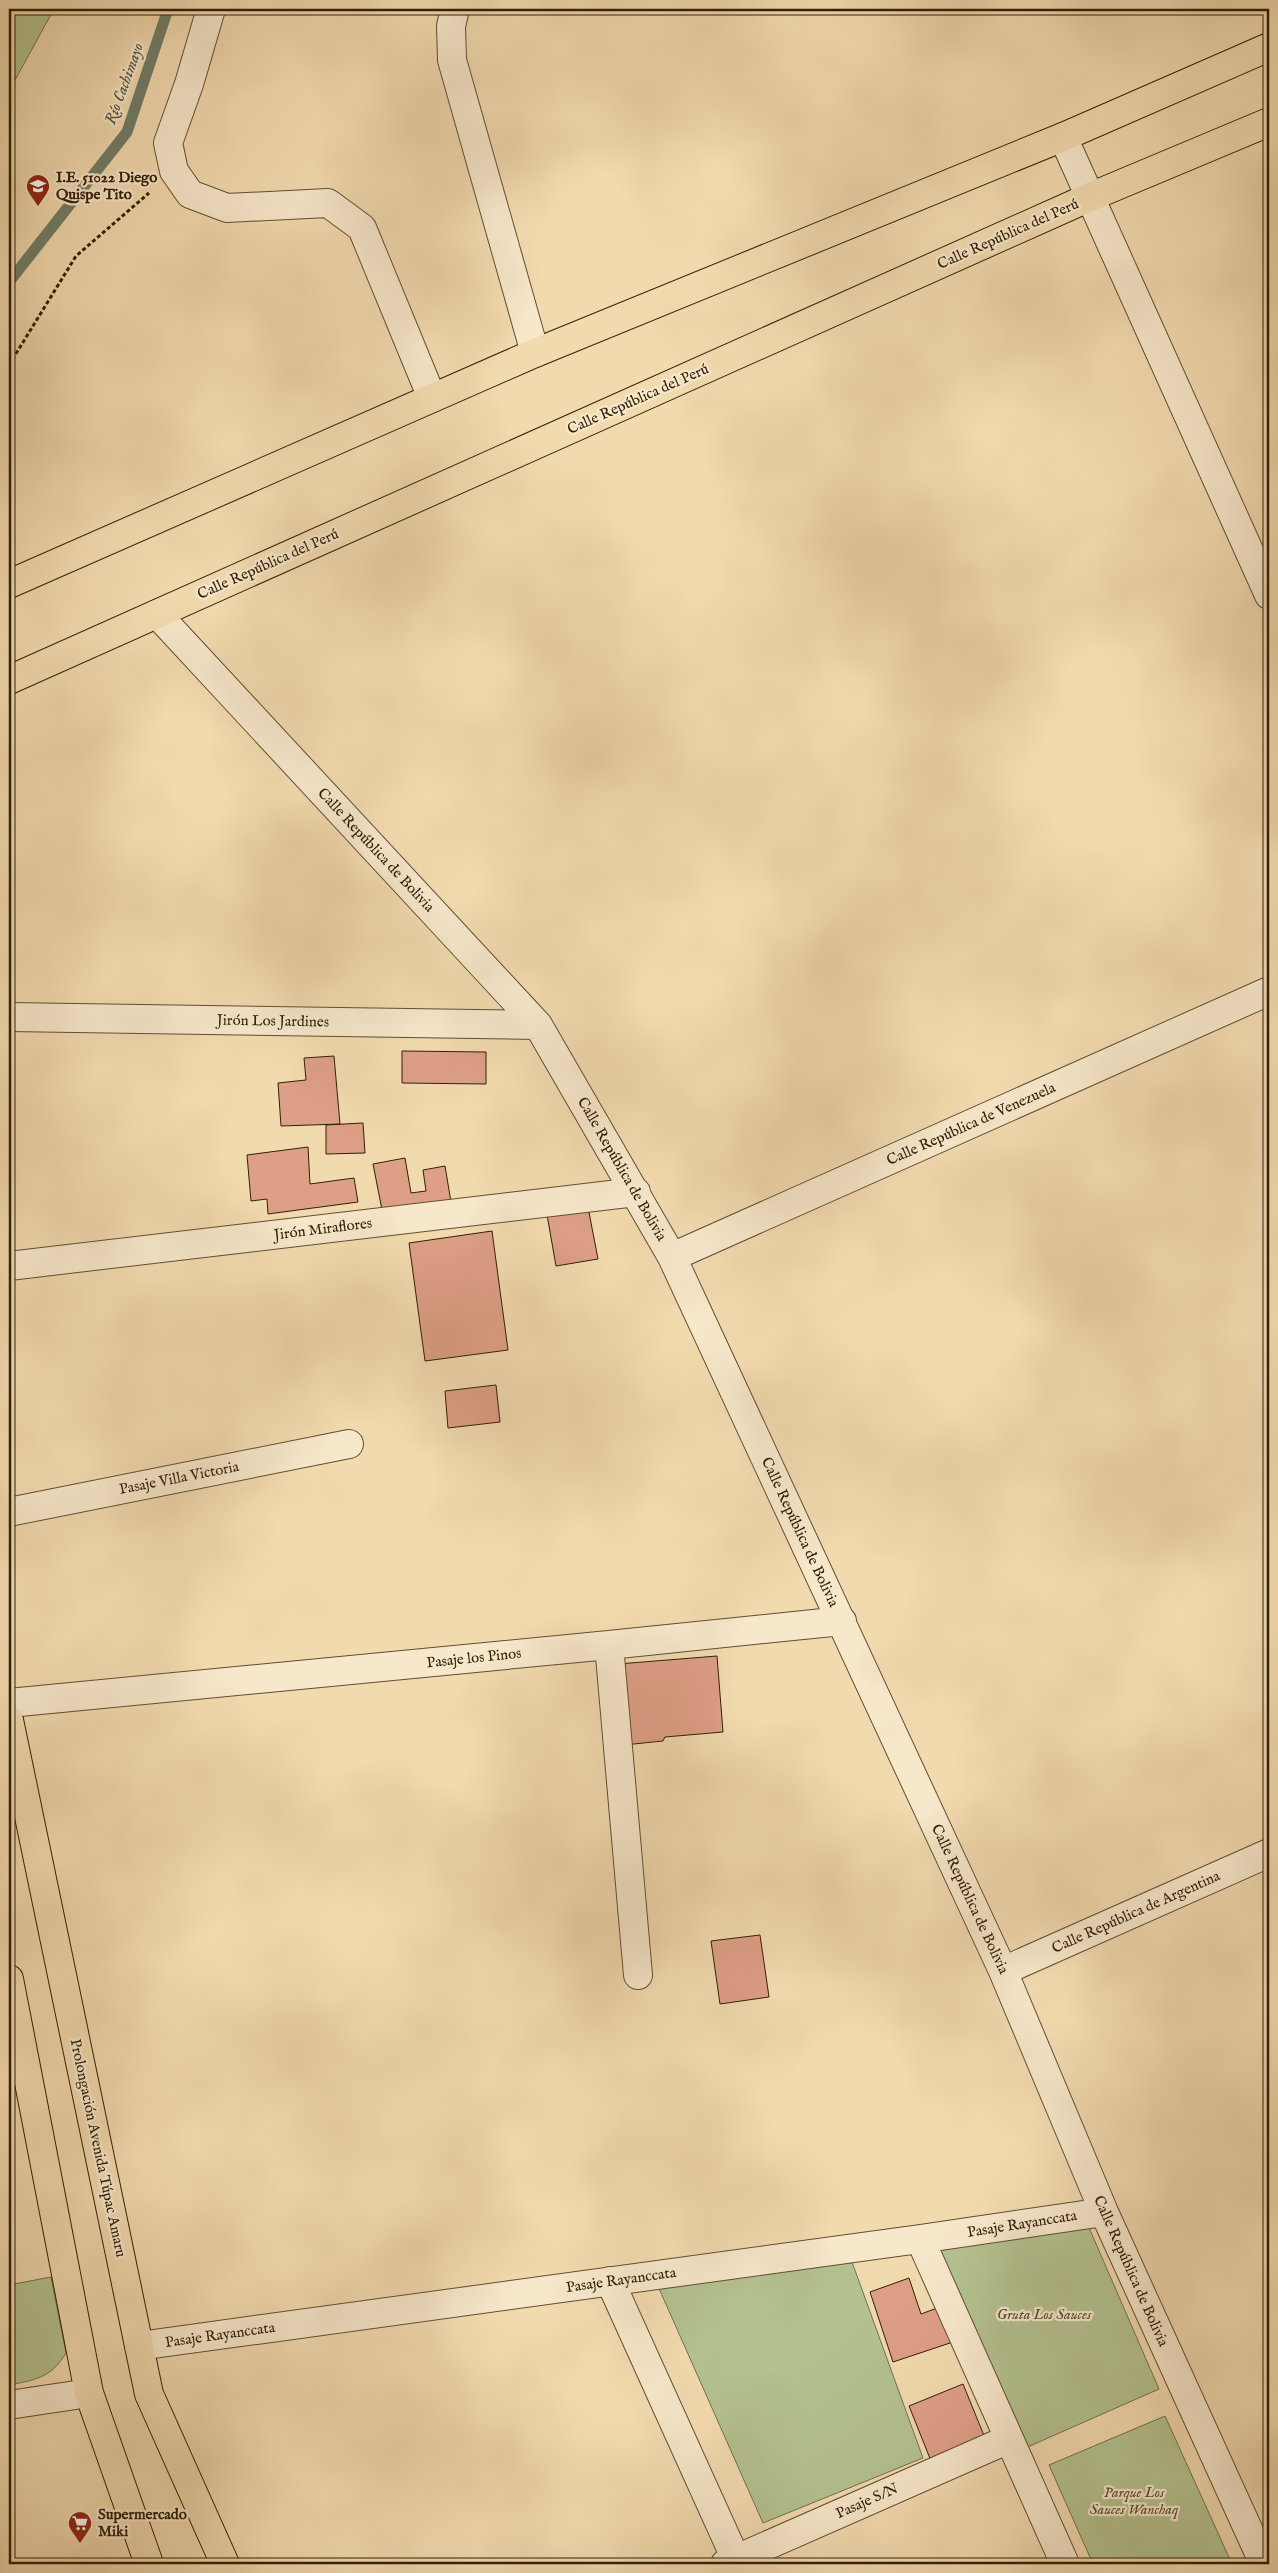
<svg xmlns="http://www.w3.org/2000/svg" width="1278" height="2573" viewBox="0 0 1278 2573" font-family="'IM FELL English',serif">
  <rect width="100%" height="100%" fill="#f2daaf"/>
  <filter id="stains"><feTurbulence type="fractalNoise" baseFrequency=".004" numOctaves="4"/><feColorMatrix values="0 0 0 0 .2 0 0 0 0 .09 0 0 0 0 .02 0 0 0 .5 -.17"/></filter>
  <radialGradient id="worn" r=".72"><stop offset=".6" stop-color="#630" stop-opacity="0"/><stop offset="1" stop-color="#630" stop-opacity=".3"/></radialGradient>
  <path fill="#b4c190" stroke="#72704c" d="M9,9H54L9,91Z
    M1087,2223L1159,2389L1023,2449L931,2248Z
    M852,2262L923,2458L763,2523L657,2284Z
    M51,2277L66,2353C51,2378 35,2380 9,2385V2285Z
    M1165,2416L1232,2564H1093L1049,2465Z"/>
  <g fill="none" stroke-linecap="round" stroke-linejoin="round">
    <path stroke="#707d69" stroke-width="11" d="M9,282L127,132L168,9"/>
  </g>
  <path fill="#de9f87" stroke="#2f2008" d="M402,1051L486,1052V1084L402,1083Z
    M334,1056L340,1124L281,1126L278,1083L306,1080L304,1058Z
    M363,1123L365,1153L326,1154V1125Z
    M308,1147L310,1184L354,1178L358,1202L268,1214L267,1199L251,1201L247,1155Z
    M405,1158L411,1193L426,1191L423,1170L445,1166L452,1208L384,1220L373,1164Z
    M587,1202L598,1259L556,1266L546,1209Z
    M492,1231L508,1350L425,1361L409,1243Z
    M496,1385L500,1422L448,1428L445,1391Z
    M717,1656L723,1732L665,1737L663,1741L624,1745L618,1664Z
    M760,1935L769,1997L720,2004L711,1941Z
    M909,2278L921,2314L940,2307L953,2342L893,2362L870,2292Z
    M963,2384L985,2438L931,2461L909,2406Z"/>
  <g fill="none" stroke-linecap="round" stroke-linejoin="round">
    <g stroke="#604e32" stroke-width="30">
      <path id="minor" d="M211,9L189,84L168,143L174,171L190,194L227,208L328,203L362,228L432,398
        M455,9L451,26L452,60L535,353
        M1063,137L1269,595
        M157,614L538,1025L672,1257L1003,1971L1104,2212L1264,2564
        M9,1017L538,1025
        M672,1257L1269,991
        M9,1266L636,1192
        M9,1512L349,1444
        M609,1645L842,1621
        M9,1703L609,1645L638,1975
        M1003,1971L1269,1853
        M920,2239L1065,2564
        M610,2281L738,2564
        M139,2346L920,2239L1104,2212
        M9,2405L89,2393
        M725,2564L1009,2439"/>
    </g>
    <g stroke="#2f2008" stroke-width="30">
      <path id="major" d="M9,584L535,353L1063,137L1269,47
        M9,680L1090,197L1269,122
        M9,1720L149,2394L225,2564
        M9,1979L89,2393L149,2564"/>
    </g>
    <path stroke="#2f2008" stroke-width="3" stroke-dasharray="4 2.5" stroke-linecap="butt" d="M9,365L76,256L149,193"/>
    <use href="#minor" stroke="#f7e7cb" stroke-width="28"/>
    <use href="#major" stroke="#f2daaf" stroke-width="28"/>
  </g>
  <defs>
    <g id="school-pin" transform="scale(1.25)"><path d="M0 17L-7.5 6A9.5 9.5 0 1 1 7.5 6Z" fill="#8f2418" stroke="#f7e7cb"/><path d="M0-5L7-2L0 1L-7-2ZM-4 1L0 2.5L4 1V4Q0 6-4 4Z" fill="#fff"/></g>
    <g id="supermarket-pin" transform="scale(1.25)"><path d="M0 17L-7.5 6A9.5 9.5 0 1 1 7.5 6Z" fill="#8f2418" stroke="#f7e7cb"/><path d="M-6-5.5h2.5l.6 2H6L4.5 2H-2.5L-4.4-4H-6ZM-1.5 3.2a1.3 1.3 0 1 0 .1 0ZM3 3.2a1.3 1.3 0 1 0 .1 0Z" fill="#fff"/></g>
  </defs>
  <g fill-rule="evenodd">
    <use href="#school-pin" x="38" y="186"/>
    <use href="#supermarket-pin" x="80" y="2523"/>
  </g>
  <g text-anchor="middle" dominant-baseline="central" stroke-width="4.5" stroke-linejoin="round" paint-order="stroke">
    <g font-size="15" font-weight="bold" fill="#2f2008" stroke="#f7e7cb" text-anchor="start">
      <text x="56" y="177">I.E. 51022 Diego<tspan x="56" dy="17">Quispe Tito</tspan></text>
      <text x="98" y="2514">Supermercado<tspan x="98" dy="17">Miki</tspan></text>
    </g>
    <g font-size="15" fill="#2f2008" stroke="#f7e7cb">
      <text transform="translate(1008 234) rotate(-24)">Calle República del Perú</text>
      <text transform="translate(638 399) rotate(-24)">Calle República del Perú</text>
      <text transform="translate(268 564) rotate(-24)">Calle República del Perú</text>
      <text transform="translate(376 850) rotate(47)">Calle República de Bolivia</text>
      <text transform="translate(273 1021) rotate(1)">Jirón Los Jardines</text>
      <text transform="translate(971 1124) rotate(-24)">Calle República de Venezuela</text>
      <text transform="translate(622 1169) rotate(60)">Calle República de Bolivia</text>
      <text transform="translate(323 1229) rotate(-7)">Jirón Miraflores</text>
      <text transform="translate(179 1478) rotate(-11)">Pasaje Villa Victoria</text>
      <text transform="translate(800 1532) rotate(65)">Calle República de Bolivia</text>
      <text transform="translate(474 1658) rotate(-6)">Pasaje los Pinos</text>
      <text transform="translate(970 1899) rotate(65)">Calle República de Bolivia</text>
      <text transform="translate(1136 1912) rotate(-24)">Calle República de Argentina</text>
      <text transform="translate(98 2148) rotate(78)">Prolongación Avenida Túpac Amaru</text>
      <text transform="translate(1022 2224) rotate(-9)">Pasaje Rayanccata</text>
      <text transform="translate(1131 2271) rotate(66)">Calle República de Bolivia</text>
      <text transform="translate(621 2280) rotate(-8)">Pasaje Rayanccata</text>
      <text transform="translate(220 2335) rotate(-8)">Pasaje Rayanccata</text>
      <text transform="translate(867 2501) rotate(-24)">Pasaje S/N</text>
    </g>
    <g font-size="15" font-style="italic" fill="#575031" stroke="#f7e7cb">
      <text x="1044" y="2314">Gruta Los Sauces</text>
      <text x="1134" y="2492">Parque Los<tspan x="1134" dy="17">Sauces Wanchaq</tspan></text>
    </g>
    <g font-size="16" font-style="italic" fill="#4f4e39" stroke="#f7e7cb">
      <text transform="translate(125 84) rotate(-70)">Río Cachimayo</text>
    </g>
  </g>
  <rect width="1278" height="2573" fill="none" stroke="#f2daaf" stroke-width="30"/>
  <rect x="10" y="10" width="1258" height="2553" fill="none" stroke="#2f2008" stroke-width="2.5"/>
  <rect x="15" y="15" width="1248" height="2543" fill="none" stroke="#2f2008"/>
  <rect width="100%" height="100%" filter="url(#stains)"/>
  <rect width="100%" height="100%" fill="url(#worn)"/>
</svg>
